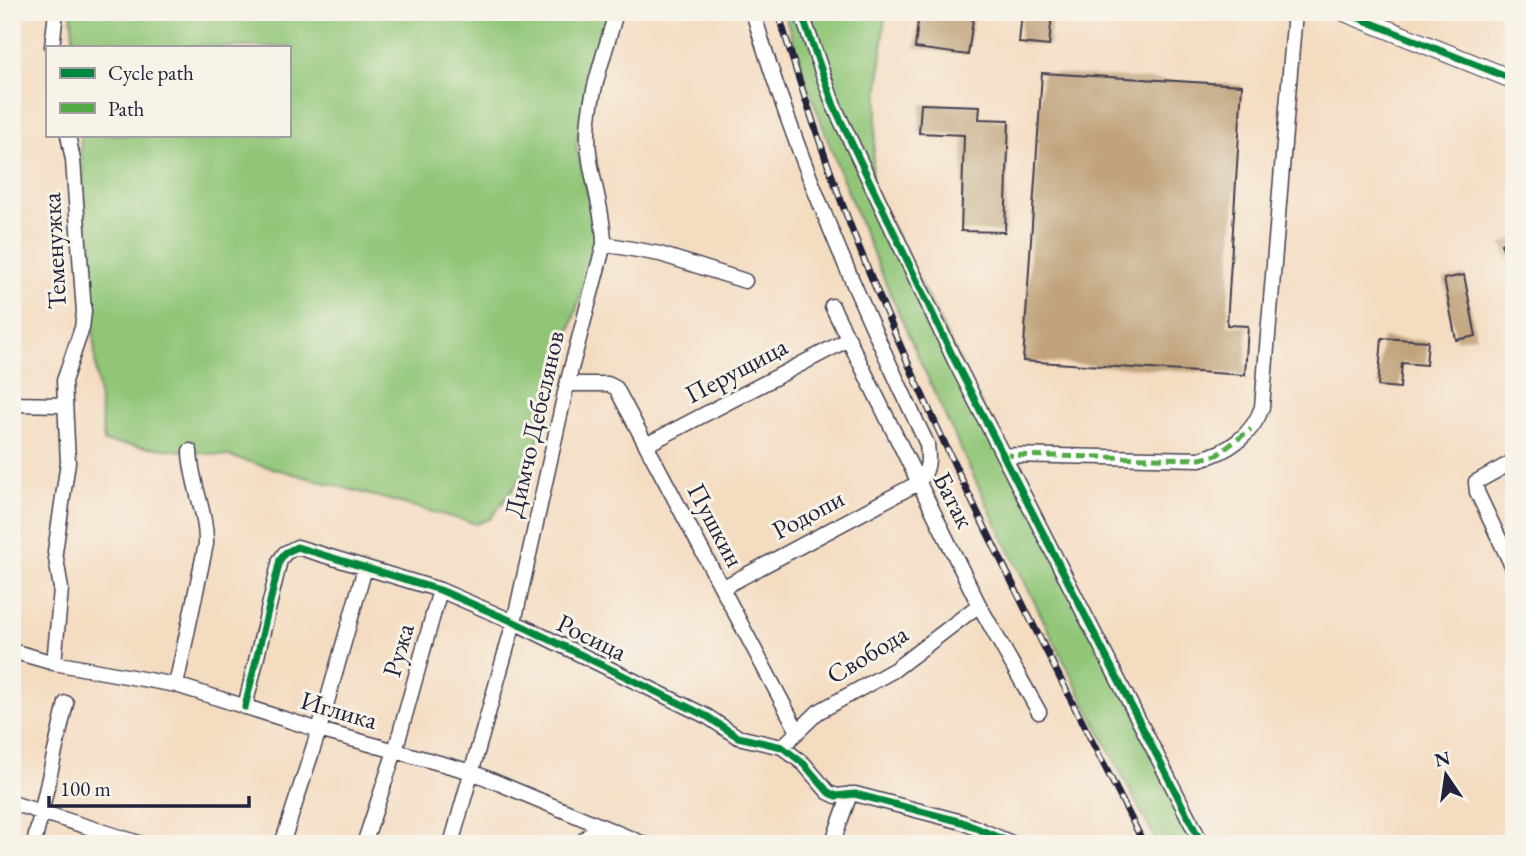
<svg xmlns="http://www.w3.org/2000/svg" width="1526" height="856" viewBox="0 0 1526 856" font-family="'EB Garamond',serif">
  <rect width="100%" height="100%" fill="#f7f3e8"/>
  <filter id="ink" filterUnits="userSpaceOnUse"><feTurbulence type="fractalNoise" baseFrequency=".0143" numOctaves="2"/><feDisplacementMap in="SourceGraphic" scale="14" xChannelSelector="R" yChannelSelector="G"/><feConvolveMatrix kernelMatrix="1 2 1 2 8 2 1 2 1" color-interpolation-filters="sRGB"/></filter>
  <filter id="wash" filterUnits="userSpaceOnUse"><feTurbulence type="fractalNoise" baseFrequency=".00686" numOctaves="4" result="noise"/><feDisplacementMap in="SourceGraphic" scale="28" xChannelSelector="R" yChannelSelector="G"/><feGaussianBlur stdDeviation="1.57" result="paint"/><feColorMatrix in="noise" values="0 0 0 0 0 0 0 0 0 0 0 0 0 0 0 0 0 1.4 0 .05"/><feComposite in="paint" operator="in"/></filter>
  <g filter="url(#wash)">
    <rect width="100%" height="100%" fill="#f4dcc1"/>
    <path fill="#91c678" stroke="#5a745a" stroke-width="2" d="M71,12H612L576,146L598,236L530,466L491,518L477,524L228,456L104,442L96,370L80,135H289V47H74Z
      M784,12H885L871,185L1202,844H1158C1083,701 1011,558 943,411C883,281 826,149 784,12Z"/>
    <g id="blocks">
      <path fill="#c0a37c" d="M919,12H974L968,55L915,48Z
        M1022,12H1052L1049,46L1019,43Z
        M1042,73L1242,85L1227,325L1248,326L1245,375L1023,361Z
        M921,104L980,106L979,119L1009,120L1005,232L961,231L964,135L919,133Z
        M1514,238V270L1501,244Z
        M1464,275L1476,336L1456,340L1444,279Z
        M1382,338L1428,341L1426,365L1402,363L1400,388L1378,386Z"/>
    </g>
  </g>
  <g filter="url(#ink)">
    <use href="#blocks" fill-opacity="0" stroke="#423e4f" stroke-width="2"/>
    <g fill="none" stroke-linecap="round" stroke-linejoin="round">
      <g stroke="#423e4f" stroke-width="17">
        <path id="minor" d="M801,12L834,106L955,361L1202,844
          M52,47L56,12
          M604,244L660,254L745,281
          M832,306L979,605L1039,712
          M567,384H608L616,388L797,730
          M12,404L63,405
          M646,445L849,339
          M1003,455L1200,459C1228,452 1253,435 1262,407L1295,12
          M1514,461L1476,482L1477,492L1514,570
          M722,588L918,483C929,470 929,461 927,444C860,304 797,161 753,12
          M12,651L54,663L176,685L319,730L472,772L644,844
          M54,663L61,589L55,552L68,462L64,381L82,328L84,312L73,160L68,135
          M176,685L206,544C207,512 191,484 190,451
          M245,707L280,560L285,553L297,547L440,590L514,622L708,717L738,737L782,747L804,764L828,792L836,796L855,794L962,822L1014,844
          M782,747L818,712L894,670L979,605
          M12,803L142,844
          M34,844L66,703
          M282,844L319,730L365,568
          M364,844L395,751L440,590
          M451,844L514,622L567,384L604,244C604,207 587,170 588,133C589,93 606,51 616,12
          M580,844L598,826
          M832,844L850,794"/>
      </g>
      <g stroke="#423e4f" stroke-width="20">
        <path id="major" d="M1344,12L1514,80"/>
      </g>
      <use href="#minor" stroke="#fff" stroke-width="14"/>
      <use href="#major" stroke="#fff" stroke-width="18"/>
      <g stroke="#22223b" stroke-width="7">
        <path id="rail" d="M778,12C800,85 824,157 851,227C934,439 1042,641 1144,844"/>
      </g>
      <use href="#rail" stroke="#f7f3e8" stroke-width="4.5" stroke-dasharray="13" stroke-linecap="butt"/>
      <path stroke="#53aa46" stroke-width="5" stroke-dasharray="10 5" stroke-linecap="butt" d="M1003,455L1200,459L1217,455L1251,429"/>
      <g stroke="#f7f3e8" stroke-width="11">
        <path id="cycleway" d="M801,12L834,106L955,361L1202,844
          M1344,12L1514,80
          M245,707L280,560L285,553L297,547L440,590L514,622L708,717L738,737L782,747L804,764L828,792L836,796L855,794L962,822L1014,844"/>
      </g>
      <use href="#cycleway" stroke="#00873e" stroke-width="7"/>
    </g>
  </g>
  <g text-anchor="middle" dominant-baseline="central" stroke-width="6" stroke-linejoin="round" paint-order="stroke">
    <g font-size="26" fill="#22223b" stroke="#f7f3e8">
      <text transform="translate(54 251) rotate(-93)">Теменужка</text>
      <text transform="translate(736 370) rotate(-28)">Перущица</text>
      <text transform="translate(534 424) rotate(-77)">Димчо Дебелянов</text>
      <text transform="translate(954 500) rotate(63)">Батак</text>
      <text transform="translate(808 514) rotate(-28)">Родопи</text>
      <text transform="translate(716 525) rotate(62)">Пушкин</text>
      <text transform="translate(592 637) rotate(26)">Росица</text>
      <text transform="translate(398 650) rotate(-74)">Ружа</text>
      <text transform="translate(867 654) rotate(-31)">Свобода</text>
      <text transform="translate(339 710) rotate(16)">Иглика</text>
    </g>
  </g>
  <rect width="1526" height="856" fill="none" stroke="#f7f3e8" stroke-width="42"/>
  <rect x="46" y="46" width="245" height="91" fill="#f7f3e8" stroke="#a29fa3" stroke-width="2"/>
  <rect x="60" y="68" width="35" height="10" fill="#00873e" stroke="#a29fa3" stroke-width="2"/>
  <text x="108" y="80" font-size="21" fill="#22223b">Cycle path</text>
  <rect x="60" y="103" width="35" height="10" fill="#53aa46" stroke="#a29fa3" stroke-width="2"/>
  <text x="108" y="116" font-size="21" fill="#22223b">Path</text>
  <g transform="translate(1446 775) rotate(347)" stroke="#f7f3e8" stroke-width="5" paint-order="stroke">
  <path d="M0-5L12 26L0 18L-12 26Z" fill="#22223b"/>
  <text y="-10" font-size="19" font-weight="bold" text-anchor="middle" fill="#22223b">N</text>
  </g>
  <path d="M49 796v10h200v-10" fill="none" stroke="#22223b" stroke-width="3.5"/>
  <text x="60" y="796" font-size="21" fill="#22223b" stroke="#f7f3e8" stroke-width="5" paint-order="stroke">100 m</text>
</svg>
